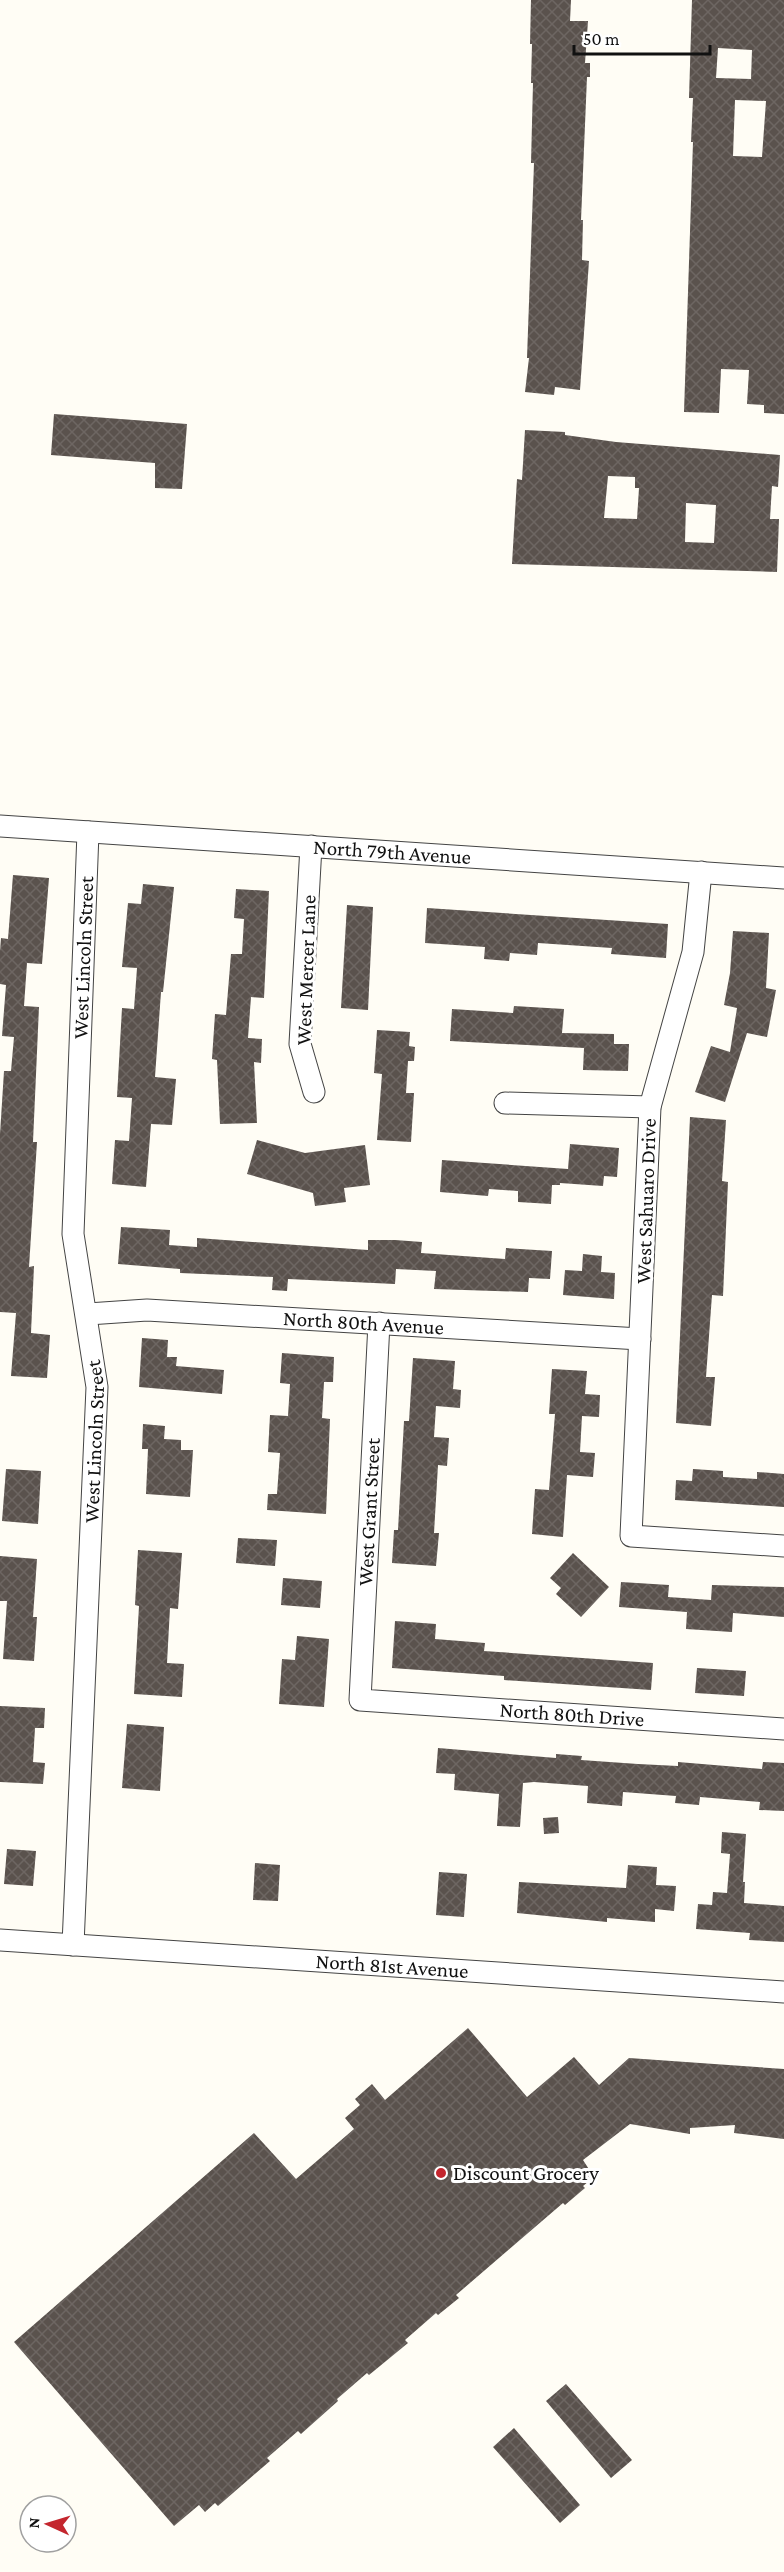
<svg xmlns="http://www.w3.org/2000/svg" width="784" height="2572" viewBox="0 0 784 2572" font-family="'Crimson Pro',serif">
  <defs>
    <pattern id="building-cross-hatch" width="8" height="8" patternUnits="userSpaceOnUse" patternTransform="scale(1.5)"><rect width="8" height="8" fill="#5a524d"/><path d="M0 0l8 8M0 8l8-8" fill="none" stroke="#6d6662"/></pattern>
  </defs>
  <rect width="100%" height="100%" fill="#fffdf5"/>
  <path fill="url(#building-cross-hatch)" fill-rule="evenodd" d="M531,0H571L570,21H588L585,63H590V77H587L581,220H583L582,260L589,261L580,390L555,387L554,395L525,392L529,358H527L534,163H531L533,83H531L532,44H530Z
    M692,0H784V414L764,413V405L747,404L749,370L721,369L719,413L684,412L693,142H691L693,98H689ZM718,48L752,50L751,79L716,78ZM735,100L766,101L762,157L733,156Z
    M54,414L187,424L182,489L155,488V463L51,455Z
    M525,430L565,432V435L616,442L780,455L778,487L772,486L770,519H779L777,572L512,564L517,479L522,480ZM608,476L635,477V488H639L637,519L604,518ZM686,503L716,505L714,543L685,542Z
    M13,875L49,878L42,964L27,963L24,1006L39,1007L33,1142H37L29,1267L34,1266L31,1333L50,1335L47,1378L11,1376L16,1313L0,1312V1134L4,1071H11L14,1037L2,1036L6,985L0,984V951L1,938L8,939Z
    M143,884L174,887L163,992H161L155,1077L176,1079L172,1125L151,1124L146,1187L112,1184L115,1140L129,1141L132,1098L117,1097L122,1008L134,1009L137,968L122,967L128,903L141,904Z
    M236,889L269,891L264,998L251,997L248,1038L262,1039L261,1063L254,1062L257,1123L220,1124L217,1060L212,1059L215,1014L226,1015L231,954H242L244,919L234,918Z
    M347,905L373,907L368,1010L341,1008Z
    M427,908L668,924L666,958L611,954L612,948L538,943L537,955L510,953L509,961L484,959L485,947L425,943Z
    M733,931L769,933L766,988L776,990L767,1037L747,1033L725,1102L695,1092L711,1046L730,1052L737,1008L724,1005L730,973Z
    M514,1006L564,1009L562,1033L614,1034V1044H629L628,1071L583,1070L584,1048L450,1041L452,1009L513,1013Z
    M377,1030L410,1032L409,1046L415,1047L414,1061H408L406,1093H414L411,1142L377,1140L382,1074L374,1073Z
    M690,1117L726,1120L722,1181L728,1182L723,1296L712,1295L706,1377H715L711,1426L676,1423Z
    M257,1140L305,1153L365,1145L370,1185L344,1188L346,1202L315,1206L313,1193L247,1174Z
    M570,1144L619,1148L617,1177L604,1176L603,1186L560,1183V1185H552L551,1204L518,1202V1191L489,1189L488,1196L440,1192L442,1160L568,1169Z
    M121,1227L170,1230L169,1245L197,1247V1238L368,1250V1240H395L422,1242L421,1253L505,1259L506,1248L552,1251L550,1279L529,1278L528,1292L434,1289L436,1271L396,1269L395,1284L288,1279L287,1291L272,1290L273,1277L180,1273V1269L118,1264Z
    M583,1254L602,1256L601,1272L615,1273L614,1299L563,1295L565,1270L582,1271Z
    M142,1338L168,1340L167,1357H177L176,1366L224,1370L222,1394L139,1387Z
    M282,1353L334,1357L333,1382H324L322,1418L330,1419L326,1514L267,1510L268,1494H277L280,1453L268,1452L270,1415L288,1416L290,1384L280,1383Z
    M413,1358L455,1361L453,1389L461,1390L460,1408L436,1406L434,1437L449,1438L447,1466L438,1465L434,1533H439L436,1566L392,1563L394,1530H398L404,1421H409Z
    M552,1369L587,1371L585,1394L600,1395L599,1417L582,1416L580,1452L595,1453L593,1477L567,1475L563,1537L532,1534L535,1489L549,1490L555,1414H549Z
    M143,1424L165,1426L164,1439L181,1440V1450H193L190,1497L146,1494L148,1449H142Z
    M6,1469L41,1471L38,1524L2,1521Z
    M693,1469L723,1471V1477L757,1479V1472L784,1474V1507L675,1500L676,1480L692,1481Z
    M238,1538L277,1540L275,1566L236,1563Z
    M138,1550L182,1553L178,1609L170,1608L167,1663L184,1664L182,1697L134,1694L139,1606L135,1605Z
    M573,1553L609,1587L581,1617L556,1594L561,1588L550,1578Z
    M0,1556L37,1559L33,1617H37L34,1661L3,1659L7,1601H0Z
    M283,1578L322,1581L320,1608L281,1605Z
    M621,1582L669,1585L668,1597L711,1600L712,1585L784,1587V1617L733,1613L732,1632L686,1629L687,1612L619,1607Z
    M395,1621L436,1624L435,1639L485,1643L484,1651L653,1663L651,1690L504,1680V1676L392,1668Z
    M297,1636L329,1639L324,1707L279,1704L282,1659L295,1660Z
    M697,1668L746,1671L744,1696L695,1693Z
    M0,1706L45,1708L44,1728H35L33,1762L45,1763L43,1784L0,1782Z
    M127,1724L164,1727L160,1791L122,1788Z
    M438,1748L556,1758V1754L582,1756L581,1760L638,1764L678,1766V1762L762,1769L763,1762L784,1763V1811L759,1810L760,1802L700,1797L699,1805L675,1803L676,1796L623,1792L622,1806L587,1803L588,1786L534,1782L523,1783L520,1827L497,1826L499,1794L454,1790L455,1774L436,1773Z
    M558,1817L559,1833L544,1834L543,1818Z
    M722,1832L746,1834L743,1882H745L744,1903L784,1906V1942L749,1940L750,1933L696,1929L698,1904L712,1905L713,1892L727,1893L730,1854L721,1853Z
    M7,1849L36,1851L33,1886L4,1884Z
    M255,1863L280,1865L278,1901L253,1900Z
    M628,1865L657,1867L656,1885L676,1886L674,1911L655,1909V1922L607,1918V1922L517,1913L519,1882L626,1888Z
    M439,1872L467,1874L464,1917L436,1915Z
    M468,2028L527,2097L574,2057L599,2085L629,2058L784,2069V2139L734,2133L735,2125L690,2128V2134L630,2124L583,2160L594,2177L583,2186L585,2188L565,2205L563,2203L456,2295L459,2298L438,2315L436,2313L405,2340L408,2343L369,2375L367,2373L337,2399L338,2401L301,2434L298,2431L267,2458L270,2461L218,2506L215,2503L205,2512L199,2505L174,2526L14,2342L254,2133L296,2179L354,2129L345,2118L360,2105L355,2099L372,2084L385,2100Z
    M566,2384L632,2460L611,2478L546,2401Z
    M514,2428L580,2505L560,2523L493,2447Z"/>
  <g fill="none" stroke-linecap="round" stroke-linejoin="round">
    <g stroke="#444" stroke-width="23">
      <g id="minor">
        <path id="s1" d="M0,826L784,878"/>
        <path d="M311,846L300,1044L314,1092"/>
        <path d="M701,872L693,952L650,1107L631,1536L784,1546"/>
        <path d="M505,1103L650,1107"/>
        <path id="s2" d="M88,1314L147,1310L640,1339"/>
        <path id="s3" d="M379,1323L360,1700L784,1729"/>
        <path id="s4" d="M0,1940L784,1992"/>
        <path id="s5" d="M73,1945L97,1387L73,1234L88,832"/>
      </g>
    </g>
    <use href="#minor" stroke="#fff" stroke-width="21"/>
  </g>
  <circle fill="#c4262e" stroke="#fff" stroke-width="2" cx="441" cy="2173" r="6"/>
  <g text-anchor="middle" dominant-baseline="central" stroke-width="6" stroke-linejoin="round" paint-order="stroke">
    <g font-size="21" fill="#111" stroke="#fff">
      <text stroke="none"><textPath href="#s1" startOffset="393">North 79th Avenue</textPath></text>
      <text stroke="none"><textPath href="#s5" startOffset="990">West Lincoln Street</textPath></text>
      <text transform="translate(306 970) rotate(-88)">West Mercer Lane</text>
      <text transform="translate(646 1201) rotate(-88)">West Sahuaro Drive</text>
      <text stroke="none"><textPath href="#s2" startOffset="276">North 80th Avenue</textPath></text>
      <text stroke="none"><textPath href="#s5" startOffset="504">West Lincoln Street</textPath></text>
      <text transform="translate(369 1512) rotate(-87)">West Grant Street</text>
      <text stroke="none"><textPath href="#s3" startOffset="590">North 80th Drive</textPath></text>
      <text stroke="none"><textPath href="#s4" startOffset="393">North 81st Avenue</textPath></text>
    </g>
    <g font-size="21" fill="#111" stroke="#fff" text-anchor="start">
      <text x="453" y="2173">Discount Grocery</text>
    </g>
  </g>
  <g transform="translate(48 2524) rotate(274)"><circle r="28" fill="#ffffff" stroke="#a0a0a0" stroke-width="1.5"/>
  <path d="M0-4.5L10 22L0 15L-10 22Z" fill="#c4262e"/>
  <text y="-9" font-size="16" font-weight="bold" text-anchor="middle" fill="#111111">N</text>
  </g>
  <path d="M574 45v9h136v-9" fill="none" stroke="#111111" stroke-width="3"/>
  <text x="583" y="45" font-size="18" fill="#111111" stroke="#ffffff" stroke-width="4.5" paint-order="stroke">50 m</text>
</svg>
